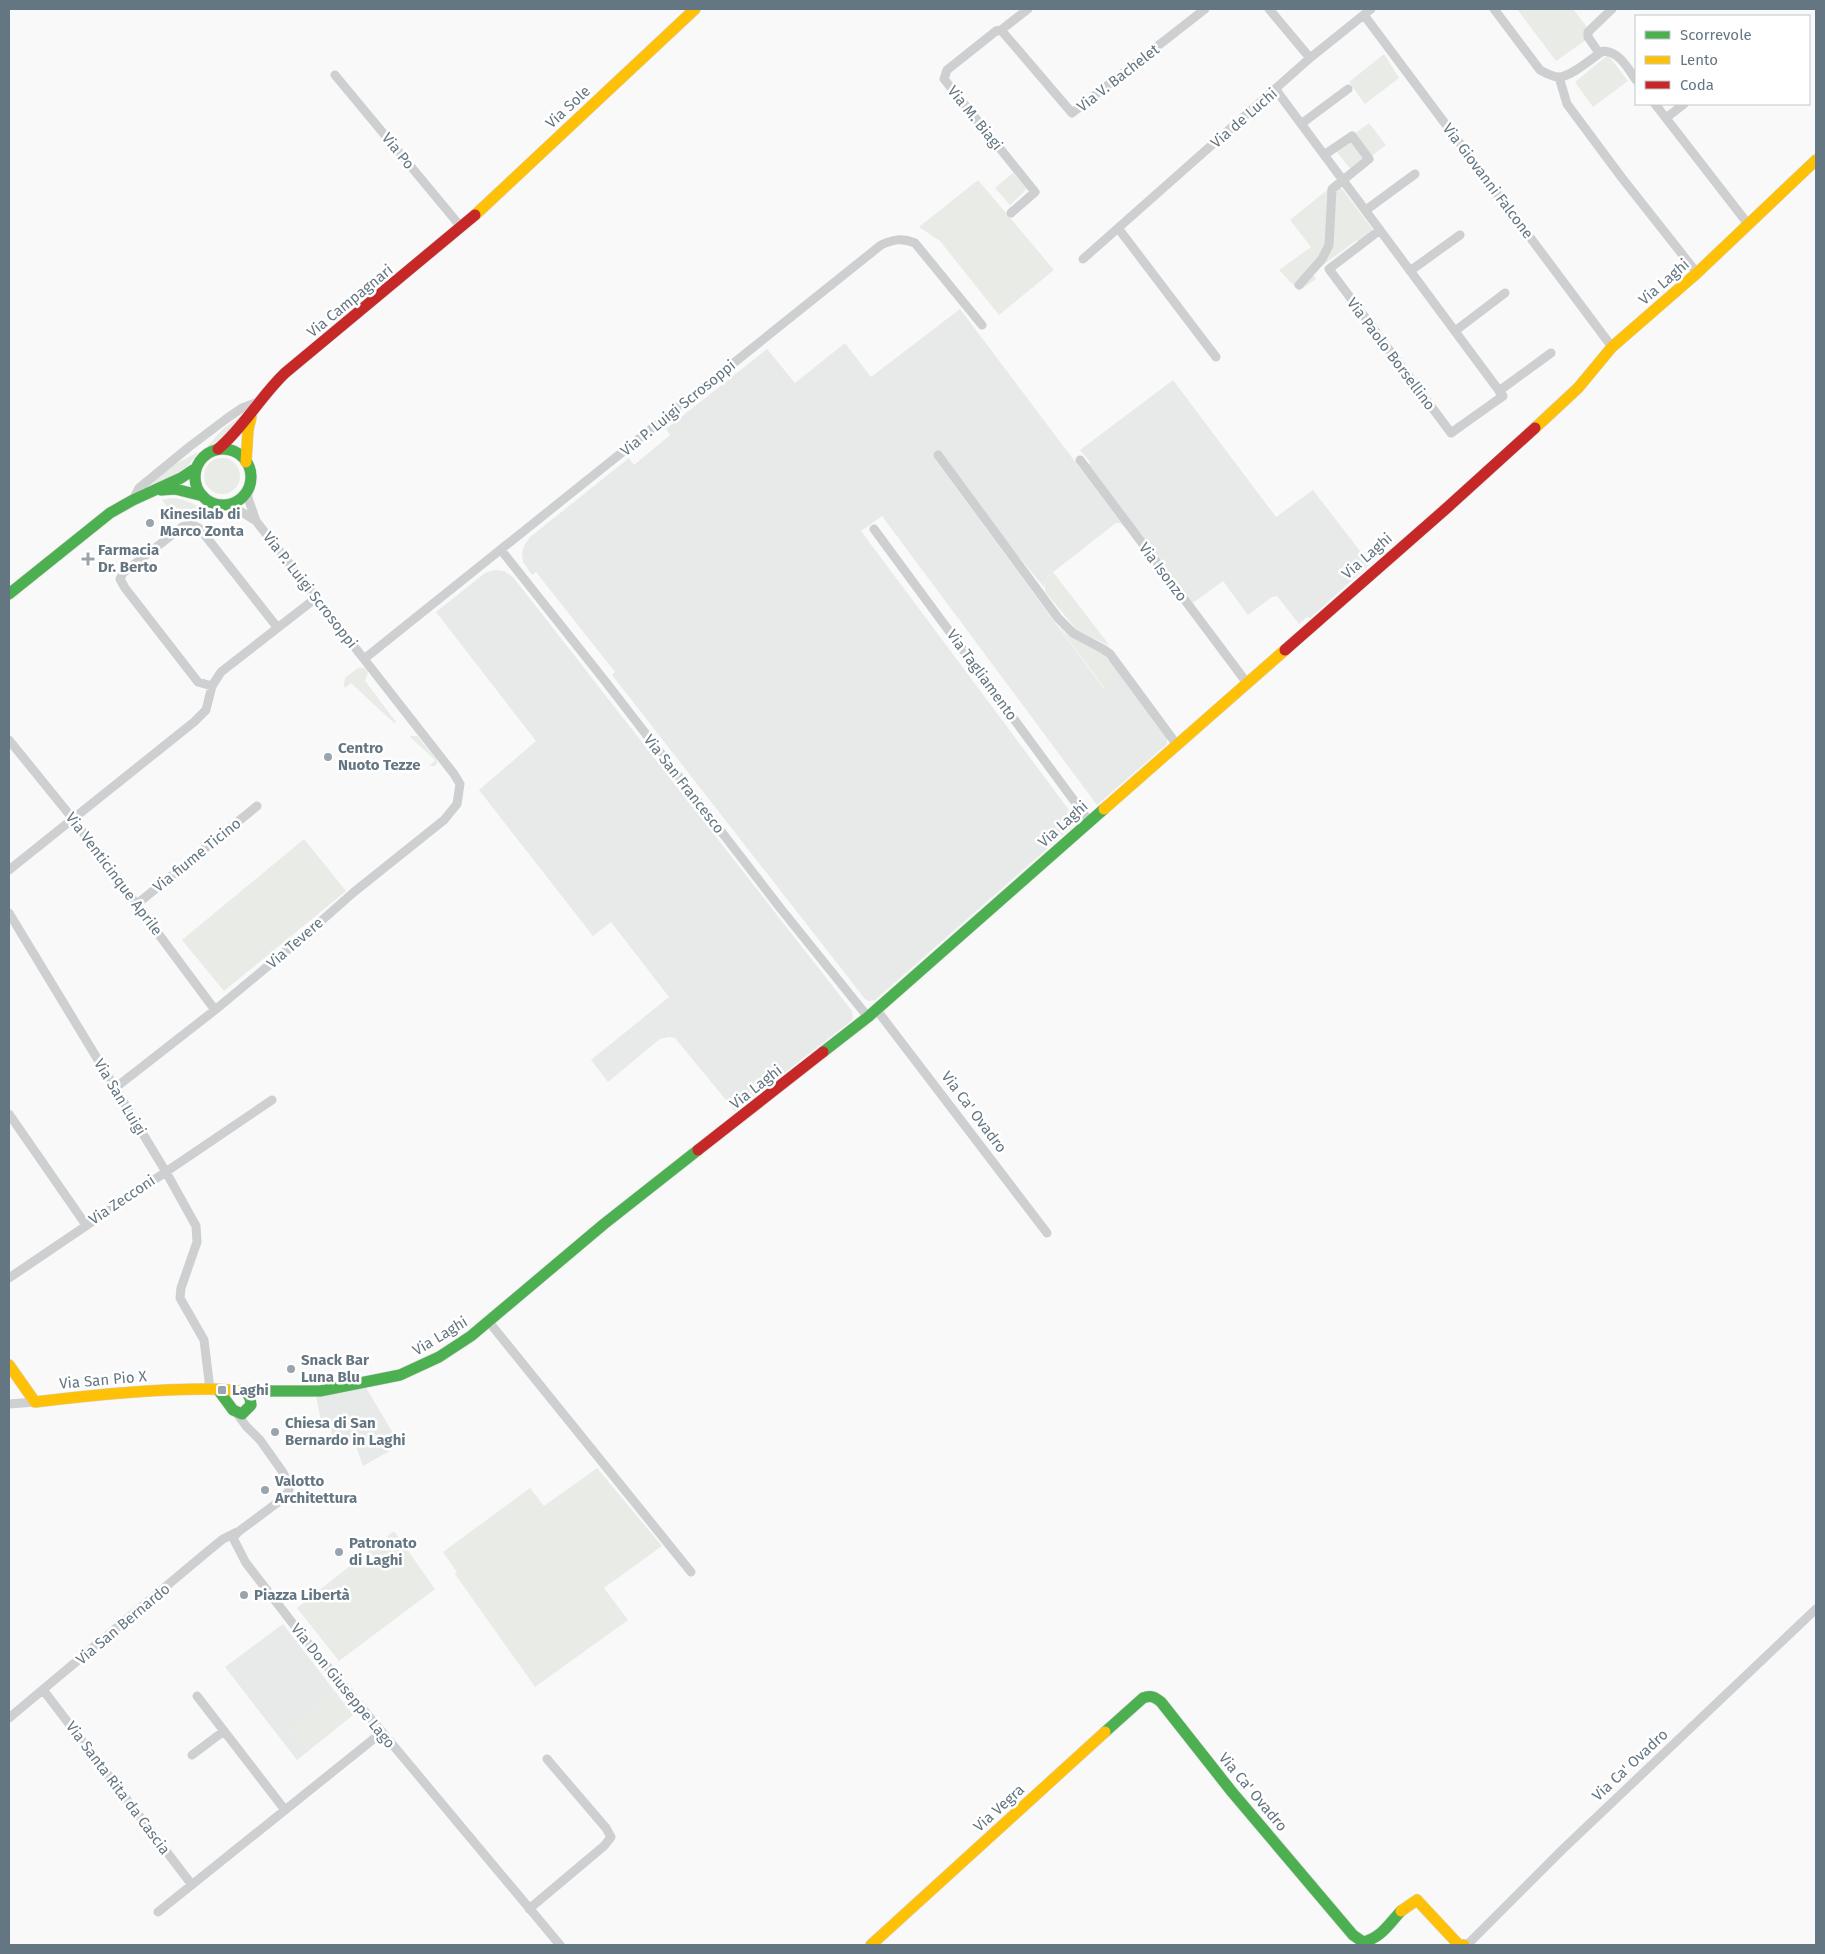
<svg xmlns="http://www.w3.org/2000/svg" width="1825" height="1954" viewBox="0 0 1825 1954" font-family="'Fira Sans',sans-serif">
  <rect width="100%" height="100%" fill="#f9f9f9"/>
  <path fill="#e8e9e9" d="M960,309L1125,528L1120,523H1116L1048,576L1044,587L1003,538L941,453L935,459L1104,689L1115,667L1167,738V744L1097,805L882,516L861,531L1072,814L1074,822V825L875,1000L869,1001L865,999L612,675L615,672L536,572L532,575L523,562L522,553L524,546L530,537L629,458L634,465L670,435L666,429L767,349L795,383L845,343L871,377Z
    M1173,380L1276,517L1313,490L1370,564L1310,618L1307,617L1299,624L1277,596L1272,597L1248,615L1223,581L1193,603L1089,465L1090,462L1080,450Z
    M494,570L504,571L513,577L852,1011L853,1017L851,1021L735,1111L675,1038L669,1037L660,1039L608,1082L591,1060L669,997L611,922L593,936L479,790L536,741L436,612L485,573Z
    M365,1386L400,1445L363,1466L354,1441L341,1444L339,1437L332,1439L331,1427L324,1421H321L316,1396Z
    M283,1624L353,1715L297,1760L225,1667Z"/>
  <path fill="#e8ebe6" d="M1517,9H1573L1593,35L1556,61Z
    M1384,54L1399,78L1365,104L1349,82Z
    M1608,55L1628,81L1593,107L1575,82Z
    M1369,123L1386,145L1352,171L1334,148Z
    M1013,173L1026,188L1025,191L1010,205L995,188Z
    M978,180L1054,270L999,315L940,241L919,227Z
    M1337,182L1376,234L1360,244L1357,240L1312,273L1316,279L1299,291L1279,270L1311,247L1290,220Z
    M245,413C234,428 225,440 207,447L222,430Z
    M198,452C186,473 170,477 149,486L147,484L168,468Z
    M204 476a18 18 0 1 1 36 0a18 18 0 1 1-36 0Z
    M171,498C189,498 200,510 217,514L211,519C199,508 186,507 174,516L162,500Z
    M1053,572L1110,646L1077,630L1046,593C1043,584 1046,578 1053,572Z
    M1059,627L1069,636L1103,654L1115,667L1105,689Z
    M358,668H364L368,672L365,681L396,722L394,723L351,683L345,688L344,684L345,678Z
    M411,736H417L436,759L437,763L435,766H430L435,760L410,737Z
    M304,839L346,891L224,991L182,940Z
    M597,1468L662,1546L604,1588L628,1620L535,1687L455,1574L457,1572L443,1552L530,1488L544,1506Z
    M394,1531L435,1589L339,1661L297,1608Z
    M334,1691L353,1715L307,1751L288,1728Z"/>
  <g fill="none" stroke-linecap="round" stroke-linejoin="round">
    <g stroke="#d5d6d7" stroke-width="12">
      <path id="fast" d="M195 477a28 28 0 1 1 56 0a28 28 0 1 1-56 0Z
        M161,490L175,489L203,496
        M9,594L110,513L133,500L181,478L196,468
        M823,1052L868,1017L1104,809
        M219,1391L233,1410L242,1414L251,1405L250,1398L246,1392
        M262,1391H320L400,1375L439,1357L471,1336L604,1224L698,1150
        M1105,1732L1143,1698C1151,1695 1155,1697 1161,1702L1232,1792L1353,1935L1363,1942C1381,1938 1389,1924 1401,1911"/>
    </g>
    <g stroke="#d5d6d7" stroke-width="12">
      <path id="slow" d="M475,215L695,9
        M1535,428L1578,388L1612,347L1697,273L1816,160
        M246,462L248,430L251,417
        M1104,809L1285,650
        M9,1365L35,1402C92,1395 150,1389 208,1389C227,1389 244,1392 262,1391
        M1401,1911L1417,1900L1459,1945H1464
        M871,1945L1105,1732"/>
    </g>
    <g stroke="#d5d6d7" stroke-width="12">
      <path id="jam" d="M218,449C244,427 260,397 285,373L475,215
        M1285,650L1449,506L1535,428
        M698,1150L823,1052"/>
    </g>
    <path stroke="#cecfd0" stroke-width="9" d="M1028,9L1001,30L1072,113L1205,9
      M1269,9L1310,58
      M1494,9L1540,70C1546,73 1552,77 1559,77C1571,77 1592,58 1603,51C1620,52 1627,67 1636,80
      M1364,15L1612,347
      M1001,30L996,31L947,70L944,79L1035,192L1011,213
      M1599,53L1588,37V32L1612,9
      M335,75L461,227
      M1559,77L1567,104L1622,178L1697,273
      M1276,90L1503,396L1451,433L1329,269L1380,230
      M1655,104L1748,224
      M1666,118L1684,104
      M1301,124L1348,89
      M1366,210L1415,174
      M1118,228L1216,357
      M1083,259L1310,58L1371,9
      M1410,271L1460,235
      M1299,285L1322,259L1329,245L1332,189L1369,159L1352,136L1324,155
      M1455,331L1505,293
      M1499,391L1551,353
      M938,455L1058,618L1073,633L1103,649L1110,654L1177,745
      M1080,460L1247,683
      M133,500L139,488L189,447L226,419L242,408L258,402
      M229,504L256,521
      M874,529L1089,821
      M501,550L605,681L781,909L868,1017
      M364,659L881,245C894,239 902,238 915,243L982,325
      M212,686L198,682L125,588L120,579L123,573L182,527C189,524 194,524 200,529L277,627
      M9,740L73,819L215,1010
      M9,870L194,722L206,710L212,686L221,672L316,598
      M137,904L257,806
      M9,913L166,1172L196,1226L197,1242L181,1288L180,1298L204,1340L210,1389
      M876,1009L1047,1233
      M115,1088L215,1010L303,937L354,892L444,820L457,804L460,784L454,774L256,521L248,498V488
      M9,1114L86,1225
      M9,1278L272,1100
      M489,1322L691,1572
      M9,1404L35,1402
      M236,1412L246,1426L260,1440L282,1471L288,1482L289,1490L285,1497L238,1532L233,1538L246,1563L311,1647L560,1945
      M44,1691L192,1885
      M197,1696L285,1810
      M9,1718L207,1552L223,1539L237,1532
      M192,1755L224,1731
      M529,1909L604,1846L611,1837L606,1828L547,1759
      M158,1912L381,1733
      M1467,1945L1563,1849L1816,1609"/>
    <use href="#fast" stroke="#4caf50" stroke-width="11"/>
    <use href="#slow" stroke="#ffc107" stroke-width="11"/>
    <use href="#jam" stroke="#c62828" stroke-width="11"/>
  </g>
  <g fill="#99a4ac" stroke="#fff" stroke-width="2">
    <circle cx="150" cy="523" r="5"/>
    <path d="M85.5 551.5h5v5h5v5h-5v5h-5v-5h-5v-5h5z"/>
    <circle cx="328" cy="757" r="5"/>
    <circle cx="291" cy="1369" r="5"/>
    <rect x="217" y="1385" width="10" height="10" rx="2.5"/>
    <circle cx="275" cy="1432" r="5"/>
    <circle cx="265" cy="1490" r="5"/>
    <circle cx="339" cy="1552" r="5"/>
    <circle cx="244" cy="1595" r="5"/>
  </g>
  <g text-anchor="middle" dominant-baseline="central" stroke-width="5" stroke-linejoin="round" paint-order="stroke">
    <g font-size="15" fill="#657683" stroke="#fff">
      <text transform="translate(1118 78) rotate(-38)">Via V. Bachelet</text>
      <text transform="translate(568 107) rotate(-43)">Via Sole</text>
      <text transform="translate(975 118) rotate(51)">Via M. Biagi</text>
      <text transform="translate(1244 118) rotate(-41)">Via de Luchi</text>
      <text transform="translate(398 151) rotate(51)">Via Po</text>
      <text transform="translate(1488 181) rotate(53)">Via Giovanni Falcone</text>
      <text transform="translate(1664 282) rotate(-41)">Via Laghi</text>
      <text transform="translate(350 301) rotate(-39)">Via Campagnari</text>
      <text transform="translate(1391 354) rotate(53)">Via Paolo Borsellino</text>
      <text transform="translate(678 408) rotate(-39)">Via P. Luigi Scrosoppi</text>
      <text transform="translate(1367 556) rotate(-41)">Via Laghi</text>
      <text transform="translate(1163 572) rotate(53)">Via Isonzo</text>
      <text transform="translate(310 590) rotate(52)">Via P. Luigi Scrosoppi</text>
      <text transform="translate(982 675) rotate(54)">Via Tagliamento</text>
      <text transform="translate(684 784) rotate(52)">Via San Francesco</text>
      <text transform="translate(1063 824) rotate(-42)">Via Laghi</text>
      <text transform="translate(197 855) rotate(-39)">Via fiume Ticino</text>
      <text transform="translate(114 874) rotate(53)">Via Venticinque Aprile</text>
      <text transform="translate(295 943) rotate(-41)">Via Tevere</text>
      <text transform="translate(756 1087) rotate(-38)">Via Laghi</text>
      <text transform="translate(120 1097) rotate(59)">Via San Luigi</text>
      <text transform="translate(974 1112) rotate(53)">Via Ca' Ovadro</text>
      <text transform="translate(122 1200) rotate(-34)">Via Zecconi</text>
      <text transform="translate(440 1336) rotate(-31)">Via Laghi</text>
      <text transform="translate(103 1380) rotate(-5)">Via San Pio X</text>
      <text transform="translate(123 1624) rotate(-40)">Via San Bernardo</text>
      <text transform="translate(343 1686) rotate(51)">Via Don Giuseppe Lago</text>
      <text transform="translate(1630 1765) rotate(-43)">Via Ca' Ovadro</text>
      <text transform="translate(118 1788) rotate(53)">Via Santa Rita da Cascia</text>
      <text transform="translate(1253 1792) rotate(50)">Via Ca' Ovadro</text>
      <text transform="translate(999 1808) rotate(-42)">Via Vegra</text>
    </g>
    <g font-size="15" font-weight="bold" fill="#657683" stroke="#fff" text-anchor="start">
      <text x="160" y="514">Kinesilab di<tspan x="160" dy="17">Marco Zonta</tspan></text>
      <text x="98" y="550">Farmacia<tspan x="98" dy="17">Dr. Berto</tspan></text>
      <text x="338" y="748">Centro<tspan x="338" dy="17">Nuoto Tezze</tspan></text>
      <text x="301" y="1360">Snack Bar<tspan x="301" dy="17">Luna Blu</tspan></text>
      <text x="232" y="1390">Laghi</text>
      <text x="285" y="1423">Chiesa di San<tspan x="285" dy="17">Bernardo in Laghi</tspan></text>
      <text x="275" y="1481">Valotto<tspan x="275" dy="17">Architettura</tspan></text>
      <text x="349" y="1543">Patronato<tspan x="349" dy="17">di Laghi</tspan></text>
      <text x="254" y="1595">Piazza Libertà</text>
    </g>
  </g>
  <rect width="1825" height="1954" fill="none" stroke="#657683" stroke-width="20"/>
  <rect x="1635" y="15" width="175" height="90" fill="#ffffff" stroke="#c1c8cd"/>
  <rect x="1645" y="31" width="25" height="8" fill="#4caf50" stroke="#c1c8cd"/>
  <text x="1680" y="40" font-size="15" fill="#657683">Scorrevole</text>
  <rect x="1645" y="56" width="25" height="8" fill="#ffc107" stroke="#c1c8cd"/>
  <text x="1680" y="65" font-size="15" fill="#657683">Lento</text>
  <rect x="1645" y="81" width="25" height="8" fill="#c62828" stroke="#c1c8cd"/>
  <text x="1680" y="90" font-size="15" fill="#657683">Coda</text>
</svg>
